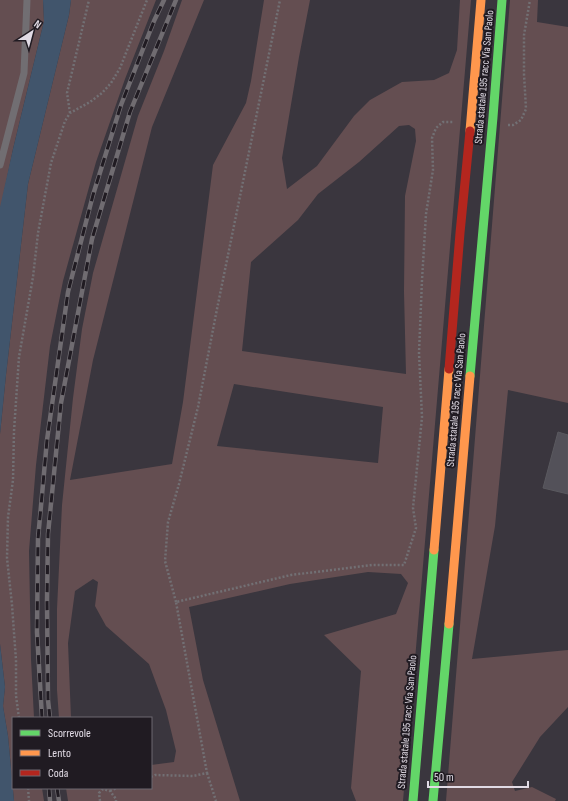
<svg xmlns="http://www.w3.org/2000/svg" width="568" height="801" viewBox="0 0 568 801" font-family="'Sofia Sans Condensed',sans-serif">
  <rect width="100%" height="100%" fill="#3a363e"/>
  <path fill="#644e51" fill-rule="evenodd" d="M0,0H43L44,21L13,149L0,211Z
    M71,0H156L125,79L96,162L63,281L50,346L36,465L29,551L31,659L34,718H13V788H42L44,801H14L8,736L3,706L5,687L0,644V434L6,375L28,184L69,15Z
    M182,0H204L152,127L93,360L70,480L172,464L183,402L213,165L246,103L251,81L264,0H310L299,57L282,158L287,189L317,166L354,116L370,100L402,82L434,80L449,73L457,50L460,0H471L403,801H356L351,788L361,671L324,635L396,614L408,583L401,574L368,572L290,584L189,607L203,680L240,801H68L66,788H151V765L174,762L176,751L166,710L149,664L106,626L95,606L98,582L93,579L75,591L68,643L71,718H59L57,690V609L62,505L73,398L82,329L93,273L138,116L164,51ZM409,125L415,129L416,141L405,196L404,292L406,374L242,351L251,262L298,220L318,194L359,162L399,126ZM234,384L383,407L378,463L217,446Z
    M510,0H538L537,22L568,27V403L508,390L495,526L472,659L568,650V707L540,737L512,782L515,791L532,787L556,799L555,801H446Z"/>
  <path fill="#41556c" d="M43,0H71L69,15L28,184L6,375L0,434V207L13,149L44,21Z
    M0,644L5,687L3,706L8,736L14,801H0Z"/>
  <path fill="#535159" stroke="#5a595f" d="M558,432L568,435V494L543,488Z"/>
  <g fill="none" stroke-linecap="round" stroke-linejoin="round">
    <path stroke="#727074" stroke-width="2.5" stroke-dasharray="2 2" stroke-linecap="butt" d="M70,113L67,93L89,0
      M508,125H513L521,120L526,109L524,74V35L530,0
      M176,602L165,561L168,522L179,484L198,407L217,309L280,0
      M19,718L16,696V660L12,605L7,558L8,517L13,480L14,431L19,357L33,277L38,233L51,163L65,121L70,113L90,102L102,93L111,83L120,68L147,0
      M207,773L216,801
      M151,777L155,775L193,776L207,773L176,602L291,575L372,565H404L416,528L413,508L422,417L419,353L422,280L426,214L433,170L432,138L436,128L443,122H454
      M28,788L29,801
      M110,791L117,788
      M100,801L99,793L103,789L110,791L116,799V801"/>
    <path stroke="#716e72" stroke-width="7" d="M0,165L24,73L27,0"/>
    <path stroke="#63d668" stroke-width="9" d="M470,376L493,117L502,0
      M413,801L434,550
      M433,801L449,624"/>
    <path stroke="#ff974d" stroke-width="9" d="M470,131L481,0
      M434,550L449,369
      M449,624L470,376"/>
    <path stroke="#b3261e" stroke-width="9" d="M449,369L460,233L470,131"/>
    <g stroke="#706c71" stroke-width="4.5">
      <path id="rail" d="M42,718L37,632L38,539L47,440L68,292L93,195L121,105L154,21L164,0
        M50,718L48,700L47,601L48,534L61,403L92,239L130,112L176,0
        M49,788L50,801
        M57,788L59,801"/>
    </g>
    <use href="#rail" stroke="#201b22" stroke-width="3" stroke-dasharray="9" stroke-linecap="butt"/>
  </g>
  <g text-anchor="middle" dominant-baseline="central" stroke-width="4" stroke-linejoin="round" paint-order="stroke">
    <g font-size="11" fill="#e1dbe5" stroke="#201b22">
      <text transform="translate(484 77) rotate(-85)">Strada statale 195 racc Via San Paolo</text>
      <text transform="translate(456 400) rotate(-85)">Strada statale 195 racc Via San Paolo</text>
      <text transform="translate(407 722) rotate(-85)">Strada statale 195 racc Via San Paolo</text>
    </g>
  </g>
  <rect x="12" y="717" width="140" height="72" fill="#201b22" stroke="#6d6870"/>
  <rect x="20" y="730" width="20" height="6" fill="#63d668" stroke="#6d6870"/>
  <text x="48" y="737" font-size="12" fill="#e1dbe5">Scorrevole</text>
  <rect x="20" y="750" width="20" height="6" fill="#ff974d" stroke="#6d6870"/>
  <text x="48" y="757" font-size="12" fill="#e1dbe5">Lento</text>
  <rect x="20" y="770" width="20" height="6" fill="#b3261e" stroke="#6d6870"/>
  <text x="48" y="777" font-size="12" fill="#e1dbe5">Coda</text>
  <g transform="translate(32 32) rotate(36)" stroke="#201b22" stroke-width="3" paint-order="stroke">
  <path d="M0-3L7 15L0 10L-7 15Z" fill="#e1dbe5"/>
  <text y="-6" font-size="11" font-weight="bold" text-anchor="middle" fill="#e1dbe5">N</text>
  </g>
  <path d="M428 781v6h100v-6" fill="none" stroke="#e1dbe5" stroke-width="2"/>
  <text x="434" y="781" font-size="12" fill="#e1dbe5" stroke="#201b22" stroke-width="3" paint-order="stroke">50 m</text>
</svg>
